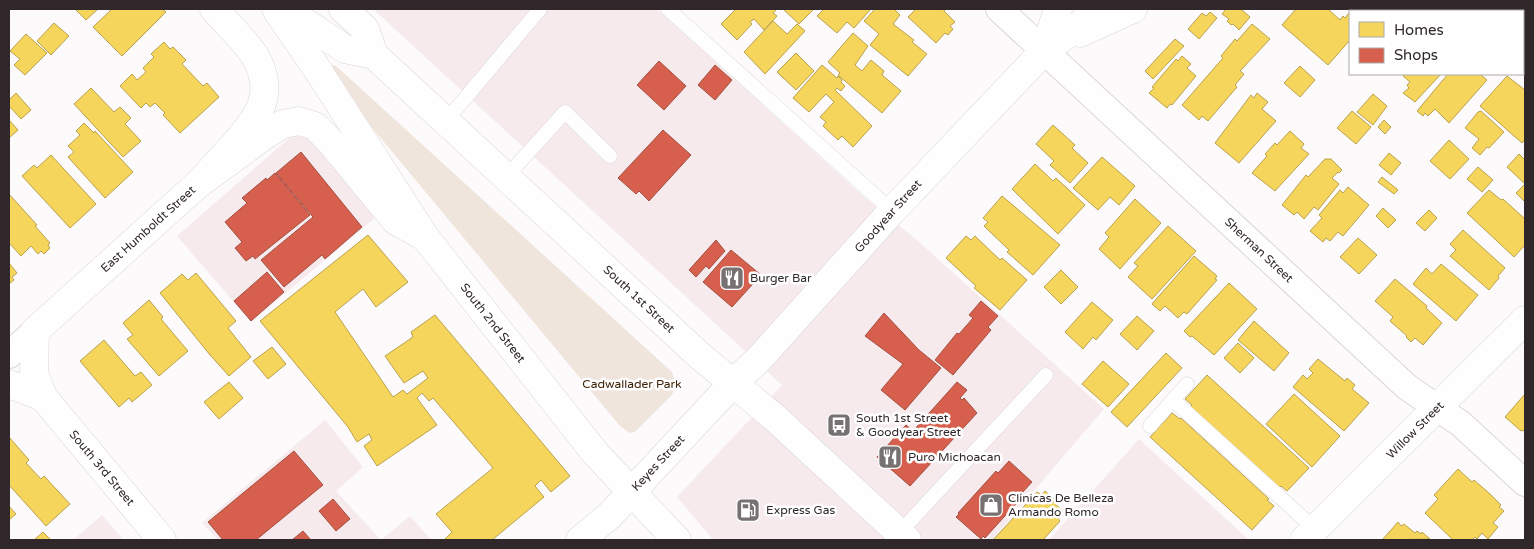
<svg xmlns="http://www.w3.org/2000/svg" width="1534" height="549" viewBox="0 0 1534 549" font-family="'Varela Round',sans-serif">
  <rect width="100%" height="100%" fill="#fdfafb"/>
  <path fill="#f6eaed" d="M373,9H657L864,197L918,241L1104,409L992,540H713L677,497L782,385Z
    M302,127L376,217L251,322L177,236Z
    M325,420L363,467L336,491L381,540L410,516L431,540H218L202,523Z
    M1139,439L1249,540H1049Z
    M102,515L124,540H73Z"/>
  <path fill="#f0e5dd" d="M335,65L672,372L676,384L672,395L635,432L630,433L620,426L374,130L331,73L330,68L332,66Z"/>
  <path fill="#f6d55c" stroke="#baa14d" d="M75,9H98L86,20Z
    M112,9H162L166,12L122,56L93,27Z
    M736,9H774L776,10L773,13L777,16L764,30L754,19L750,22L752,24L737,40L721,24Z
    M783,9H814L799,24Z
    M824,9H871L854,28L847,22L837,33L817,16Z
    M875,9H894L900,15L893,24L914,40L912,42L927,54L908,76L870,45L879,34L864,21Z
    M916,9H945L944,11L955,22L950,26L953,29L948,35L945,33L936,43L908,17Z
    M1226,9H1241L1250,17L1239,30L1233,24L1231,25L1227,21L1229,19L1222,14Z
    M1296,9H1328L1340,20L1343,16L1345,18L1349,13L1350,14V40L1328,65L1282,25Z
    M1363,9H1378L1376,11H1365Z
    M1396,9H1412L1415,11H1393Z
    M1210,12L1217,18L1199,39L1188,29L1202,13L1206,16Z
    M773,21L787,34L797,24L805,31L765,74L744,52Z
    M54,23L69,36L51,55L37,41Z
    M1252,24L1270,39L1240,71L1244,74L1235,85L1237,87L1208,121L1202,116L1199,120L1182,105L1223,58L1221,56L1235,39L1237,41Z
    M853,33L868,46L855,65L862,71L871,60L884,71L882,75L901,91L882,113L838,75L840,73L828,62Z
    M26,34L47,53L25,75L14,65L20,59L10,51Z
    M1175,39L1184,46L1153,79L1145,71Z
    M164,42L170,49L173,47L186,60L182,64L203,86L207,83L219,97L180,133L163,115L165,113L155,103L150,107L146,103L141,108L120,86L132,74L137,80L146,72L143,68L154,57L151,54Z
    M796,53L814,71L796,90L777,72Z
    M1182,56L1191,64L1187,68L1196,76L1172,105L1170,104L1167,108L1149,93L1154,88L1152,87L1176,59L1178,61Z
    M822,65L837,78L838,76L842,80L841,82L845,86L841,91L837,88L835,90L872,126L853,147L842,136L838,140L823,126L826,122L820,117L834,102L826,94L809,112L793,98Z
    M1300,66L1315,80L1300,97L1284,83Z
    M1405,74H1441L1415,102L1403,93L1409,88L1407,85L1410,82L1403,76Z
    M1448,74H1480L1487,80L1449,123L1435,109L1428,116L1425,113L1423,116L1417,111Z
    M1507,76L1525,90V139L1522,143L1480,106Z
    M91,88L114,112L120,107L131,118L125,124L141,141L123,157L74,104Z
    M16,93L31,110L21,119L9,106V100Z
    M1257,93L1268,102L1262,109L1276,121L1239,163L1215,143L1251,95L1254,98Z
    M1373,94L1387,106L1373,125L1357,112Z
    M1352,111L1371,127L1356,144L1337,128Z
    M1481,111L1504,132L1489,148L1487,147L1480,155L1472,148L1479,139L1465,128L1478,112Z
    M9,120L18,130L9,138Z
    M1384,120L1391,127L1385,134L1378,127Z
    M84,123L94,133L95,131L133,172L105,198L68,157L74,152L68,146L80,135L76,131Z
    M1053,125L1075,145L1072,148L1088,163L1070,183L1050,165L1054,161L1036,144Z
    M1290,131L1304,144L1301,148L1309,154L1275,191L1252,173L1267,156L1265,154L1275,143L1277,145Z
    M1449,140L1469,159L1450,179L1430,161Z
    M1389,153L1401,163L1391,175L1379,165Z
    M1519,154L1525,160V202L1516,193L1525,184L1507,167Z
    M51,155L96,204L70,228L22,176L34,165L37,168Z
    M1102,157L1135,186L1119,205L1110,197L1098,210L1073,188Z
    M1325,159H1331L1342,170L1339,173L1338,172L1332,178L1339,184L1318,210L1314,207L1304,219L1297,212L1294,215L1282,205L1306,175L1308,177Z
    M1035,164L1053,181L1056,178L1085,205L1058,234L1012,189Z
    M1478,167L1493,180L1482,192L1467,179Z
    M1382,177L1398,190L1394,194L1378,182Z
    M1348,187L1369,205L1343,236L1338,232L1330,241L1326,238L1323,242L1310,231L1322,218L1319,215L1340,190L1343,193Z
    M1489,190L1501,200L1503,199L1525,219V245L1514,257L1467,213Z
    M9,194L37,225L35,226L50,243L48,245L50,248L44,254L41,251L38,254L31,246L21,256L9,243Z
    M1002,196L1060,245L1033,275L1007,252L1009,250L984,226L988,222L983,218Z
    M1135,199L1161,223L1120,269L1099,249L1109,237L1105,233Z
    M1383,208L1396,220L1388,228L1376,216Z
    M1429,210L1437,218L1425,231L1416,223Z
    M1168,226L1196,251L1152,299L1128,277L1138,266L1134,263Z
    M1463,230L1505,268L1498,276L1499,278L1489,290L1450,256L1456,250L1450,244Z
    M368,235L408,282L376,307L363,289L335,312L393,397L403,390L407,394L428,378L423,371L404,383L385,356L413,337L411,332L435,315L570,476L551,492L541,480L535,486L544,497L492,540H444L452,532L436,514L493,468L433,398L429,401L422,393L417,398L437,425L377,466L364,446L372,440L369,434L357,442L348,427L260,321Z
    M966,236L971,240L975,236L1000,260L1002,258L1027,280L1000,310L974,288L976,286L946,258Z
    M1358,238L1377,255L1359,274L1340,257Z
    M1194,256L1217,276L1215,279L1217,280L1187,314L1184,312L1178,318L1165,306L1160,311L1152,304Z
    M9,263L17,273L12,277L14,280L9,284Z
    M1441,264L1478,295L1456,321L1413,284L1426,268L1432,274Z
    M1061,270L1078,287L1061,304L1044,287Z
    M196,273L236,321L228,328L251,357L229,376L210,355L160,293L182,274L188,280Z
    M1395,279L1427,306L1426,308L1442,323L1423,345L1415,338L1411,342L1406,337L1407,336L1390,321L1393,317L1375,301Z
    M1229,283L1257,309L1214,355L1192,336L1190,337L1184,331Z
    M149,300L163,317L161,319L188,351L159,376L127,339L133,335L123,323Z
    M1092,302L1113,320L1096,340L1093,337L1083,349L1065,332Z
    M1137,316L1154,331L1137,350L1120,334Z
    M1254,321L1289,353L1274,371L1238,340Z
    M104,340L135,376L141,372L152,385L132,402L129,398L119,407L80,361Z
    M1238,343L1254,358L1240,373L1224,358Z
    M272,347L286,364L268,379L253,361Z
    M1166,353L1182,368L1127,427L1111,412Z
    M1318,359L1345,381L1347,378L1355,385L1352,389L1369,403L1344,431L1293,387L1303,375L1307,379L1313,373L1309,369Z
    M1103,361L1129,384L1108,407L1082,384Z
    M1207,375L1309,468L1287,491L1281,486L1279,488L1190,407L1192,405L1185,399Z
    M229,382L243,398L219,419L204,402Z
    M1294,394L1340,436L1312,467L1266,424Z
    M1525,394V430L1521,431L1505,417Z
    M1172,413L1180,419L1181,418L1269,499L1267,500L1274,506L1252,530L1150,437Z
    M9,437L29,460L26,463L41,479L44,476L70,504L46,526L9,485Z
    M1458,469L1472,482L1474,480L1490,494L1501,505L1499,507L1504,511L1493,523L1498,527L1488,539L1482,533L1477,539L1475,537L1472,540H1453L1425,513L1438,499L1434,495Z
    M1045,491L1055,500L1053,502L1063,511L1057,517L1060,521L1043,540H993L1037,492L1042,495Z
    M9,506L16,514L9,520Z
    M1398,522L1401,526L1404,524L1415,533L1417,531L1421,534L1422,532L1430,539L1382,540Z
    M43,532L51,540H34Z"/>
  <path fill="#d6604d" stroke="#a44f42" d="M659,61L686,86L664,110L637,85Z
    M715,65L732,80L715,100L698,85Z
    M663,130L691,155L649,201L639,191L636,194L618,178Z
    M301,152L362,227L325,259L322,255L284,287L261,260L313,217L276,173Z
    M275,173L310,215L255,259L253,256L246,261L235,248L242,242L225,222L247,203L242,198L266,178L267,180Z
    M716,240L725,251L709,269L706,266L696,277L689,270Z
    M731,250L761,275L732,307L703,282Z
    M267,272L284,292L251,321L234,301Z
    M981,301L998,316L988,327L991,330L953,375L935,360L957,333L959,334L973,318L969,315Z
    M884,313L919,350L941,368L905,410L881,390L903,364L865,336Z
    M957,382L967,390L960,398L962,400L964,398L977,413L910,486L877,457L906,425L913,431Z
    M294,451L323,485L256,540H223L208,522Z
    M1009,461L1032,482L1021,494L1023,496L985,538L983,536L981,539L956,517L959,514L958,513L996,471L998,473Z
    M333,499L350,519L336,531L319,511Z
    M303,531L311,540H292Z"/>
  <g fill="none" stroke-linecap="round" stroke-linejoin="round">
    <g stroke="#dad5d7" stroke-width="15">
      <path id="lane" d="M668,9L892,211
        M446,121L540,9
        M506,177L565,112L610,156
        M1173,400L1315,529
        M1150,426L1187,384
        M899,533L1046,375"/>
    </g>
    <g stroke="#dad5d7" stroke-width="28">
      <path id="street" d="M999,9L1407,387L1461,424L1525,483
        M1490,9L1493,11
        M1523,39L1525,41
        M9,355L35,331"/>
    </g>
    <g stroke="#dad5d7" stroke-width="29">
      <path id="secondary" d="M1080,33L1133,9
        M1045,50L1058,9
        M9,384L43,397
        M162,540L43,397L34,373L35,331L197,185L268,133L283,124L299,121L315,126L329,140L396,221L425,237L596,454L677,540
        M580,540L609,516L733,383L760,358L892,211L1045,50L1083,23L1097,9
        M1304,540L1525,320"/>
    </g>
    <g stroke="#dad5d7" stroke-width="29">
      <path id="primary" d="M276,9L319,72L425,237
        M285,9L345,49L374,55
        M343,9L365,29L374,55L700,356L774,417L907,540
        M197,185C209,172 221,159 233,146C258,118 276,95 256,58C248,43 226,23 214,9"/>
    </g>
    <use href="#lane" stroke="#fffefe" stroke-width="14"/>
    <use href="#street" stroke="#fffefe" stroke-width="26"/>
    <use href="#secondary" stroke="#fffefe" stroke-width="28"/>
    <use href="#primary" stroke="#fffefe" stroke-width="28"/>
  </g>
  <defs>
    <g id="restaurant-square" transform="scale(1.25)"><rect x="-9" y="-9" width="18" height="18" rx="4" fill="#777172" stroke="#fff"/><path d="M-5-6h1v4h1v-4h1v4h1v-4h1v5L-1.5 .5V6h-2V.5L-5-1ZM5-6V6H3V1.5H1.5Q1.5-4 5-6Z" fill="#fff"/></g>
    <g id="bus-square" transform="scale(1.25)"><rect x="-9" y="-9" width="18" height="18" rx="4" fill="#777172" stroke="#fff"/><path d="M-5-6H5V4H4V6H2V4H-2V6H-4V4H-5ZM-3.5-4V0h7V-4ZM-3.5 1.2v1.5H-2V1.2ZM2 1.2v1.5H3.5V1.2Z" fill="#fff"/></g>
    <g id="shop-square" transform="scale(1.25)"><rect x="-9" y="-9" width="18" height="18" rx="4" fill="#777172" stroke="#fff"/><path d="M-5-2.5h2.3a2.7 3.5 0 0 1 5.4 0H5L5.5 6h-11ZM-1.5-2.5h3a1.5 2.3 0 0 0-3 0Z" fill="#fff"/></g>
    <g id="fuel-square" transform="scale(1.25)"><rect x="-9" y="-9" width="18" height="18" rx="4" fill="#777172" stroke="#fff"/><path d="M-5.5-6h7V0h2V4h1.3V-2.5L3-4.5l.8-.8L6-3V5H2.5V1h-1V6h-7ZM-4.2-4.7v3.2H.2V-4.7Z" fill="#fff"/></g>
  </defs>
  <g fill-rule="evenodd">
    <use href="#restaurant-square" x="732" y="278"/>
    <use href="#bus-square" x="839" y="425"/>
    <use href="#restaurant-square" x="890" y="457"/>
    <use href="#shop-square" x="991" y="505"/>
    <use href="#fuel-square" x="748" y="510"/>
  </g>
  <g text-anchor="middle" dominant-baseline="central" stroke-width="5" stroke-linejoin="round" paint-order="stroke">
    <g font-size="12" fill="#2f2729" stroke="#fff">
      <text transform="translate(888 216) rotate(-48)">Goodyear Street</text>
      <text transform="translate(148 229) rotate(-42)">East Humboldt Street</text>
      <text transform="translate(1259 250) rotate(43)">Sherman Street</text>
      <text transform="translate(639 299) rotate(43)">South 1st Street</text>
      <text transform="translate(493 323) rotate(52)">South 2nd Street</text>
      <text transform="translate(1415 430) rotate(-45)">Willow Street</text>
      <text transform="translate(658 463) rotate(-47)">Keyes Street</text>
      <text transform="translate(102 468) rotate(50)">South 3rd Street</text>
    </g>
    <g font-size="12" fill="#2f2729" stroke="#fff" text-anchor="start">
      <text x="750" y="278">Burger Bar</text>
      <text x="856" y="418">South 1st Street<tspan x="856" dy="14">&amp; Goodyear Street</tspan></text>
      <text x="908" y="457">Puro Michoacan</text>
      <text x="1008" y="498">Clinicas De Belleza<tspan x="1008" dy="14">Armando Romo</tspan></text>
      <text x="766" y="510">Express Gas</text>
    </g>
    <g font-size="12" fill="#3f2206" stroke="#fff">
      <text x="632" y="384">Cadwallader Park</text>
    </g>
  </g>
  <rect width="1534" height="549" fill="none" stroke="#2f2729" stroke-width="20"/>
  <rect x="1349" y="10" width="175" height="65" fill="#ffffff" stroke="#aca9a9"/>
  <rect x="1359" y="22" width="25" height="15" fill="#f6d55c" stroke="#aca9a9"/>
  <text x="1394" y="35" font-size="15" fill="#2f2729">Homes</text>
  <rect x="1359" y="48" width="25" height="15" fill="#d6604d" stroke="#aca9a9"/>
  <text x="1394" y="60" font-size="15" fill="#2f2729">Shops</text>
</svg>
